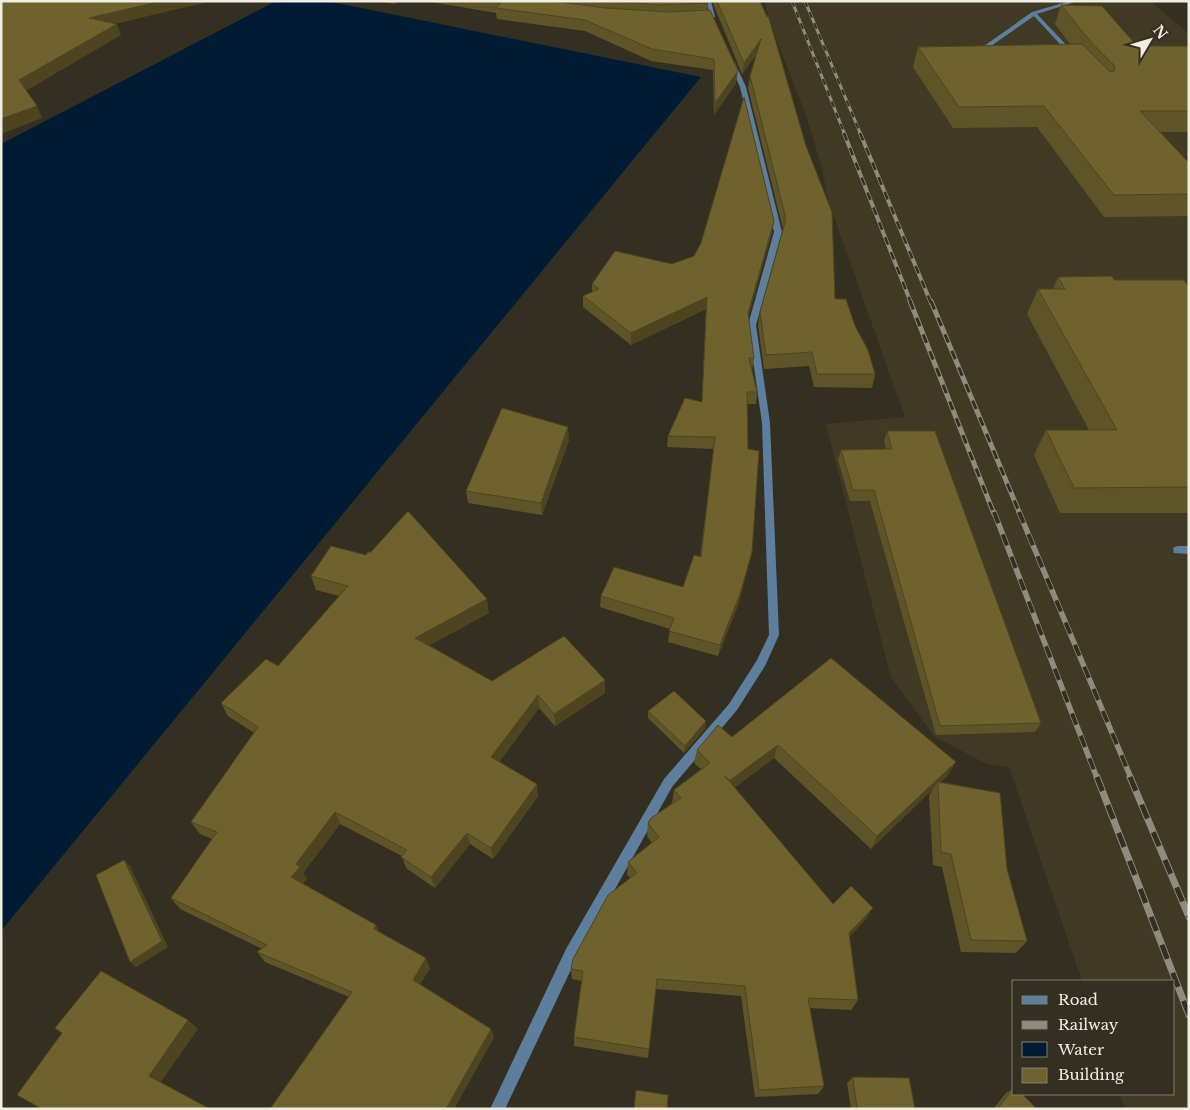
<svg xmlns="http://www.w3.org/2000/svg" width="1190" height="1110" viewBox="0 0 1190 1110" font-family="'Libre Baskerville',serif">
  <rect width="100%" height="100%" fill="#343021"/>
  <path fill="#403a24" d="M764,1H1150L1189,34V1109H1125L1120,1094H1174V981H1082L1009,767L987,764L935,737L891,678L826,424L905,417L829,203L821,164L805,113L776,38Z"/>
  <path fill="#001c35" d="M276,1H327L701,77L1,931V144Z"/>
  <g fill="none" stroke-linecap="round" stroke-linejoin="round">
    <path fill="#5e7e9d" fill-rule="evenodd" d="M1070,1H1078L1037,14L1073,52V54H1069L1034,16L988,48L981,57L976,56L984,46L1032,12Z
      M1178,546H1189V554L1174,553L1173,550L1174,547Z"/>
    <path fill="#5e7e9d" fill-rule="evenodd" d="M707,1H711L715,17L701,19V17L709,16Z
      M732,61L735,63L746,87L782,232L756,325L770,423L779,635L765,666L737,710L672,787L576,959L505,1109H490L566,949L664,779L729,704L757,660L769,635L762,423L748,325L774,232L740,87L729,63Z"/>
    <g stroke="#8f8c7f" stroke-width="3">
      <path id="rail-far4" d="M792,1L845,135
        M805,1L861,135"/>
    </g>
    <g stroke="#8f8c7f" stroke-width="4">
      <path id="rail-far3" d="M844,133L911,303
        M860,133L931,303"/>
    </g>
    <g stroke="#8f8c7f" stroke-width="5">
      <path id="rail-far2" d="M910,301L994,514
        M931,301L1020,514"/>
    </g>
    <g stroke="#8f8c7f" stroke-width="5.5">
      <path id="rail-far1" d="M994,512L1097,778
        M1019,512L1131,778"/>
    </g>
    <g stroke="#8f8c7f" stroke-width="7">
      <path id="rail" d="M1097,777L1189,1015
        M1130,777L1189,917"/>
    </g>
    <use href="#rail-far4" stroke="#343021" stroke-width="2" stroke-dasharray="6" stroke-linecap="butt"/>
    <use href="#rail-far3" stroke="#343021" stroke-width="2.5" stroke-dasharray="8" stroke-linecap="butt"/>
    <use href="#rail-far2" stroke="#343021" stroke-width="3" stroke-dasharray="9" stroke-linecap="butt"/>
    <use href="#rail-far1" stroke="#343021" stroke-width="4" stroke-dasharray="12" stroke-linecap="butt"/>
    <use href="#rail" stroke="#343021" stroke-width="5" stroke-dasharray="15" stroke-linecap="butt"/>
  </g>
  <path fill="#5f5427" d="M376,1H399L395,4Z
    M426,1H708L707,10L736,83L714,115L713,70L651,61L585,31L497,19L496,13Z
    M712,1H760L835,299L855,326L875,374L872,388L814,387L809,366L764,369L758,325L760,312L783,229L748,88L750,76L756,55L742,74Z
    M1061,5L1137,46H1189V132H1160L1189,163V216L1104,217L1037,127L953,128L913,67L918,47L1070,44L1055,24Z
    M772,232L748,317L754,358L752,370L757,392L756,404H747L749,563L738,605L718,656L668,642L670,629L600,607L601,596L683,587L700,557L714,449L667,447L668,436L702,402L706,309L631,345L583,307V296L592,292V284L672,264Z
    M1058,277L1114,280L1189,287V513H1060L1034,455L1046,430H1089L1027,314L1038,289H1053Z
    M887,431L1041,723L1035,732L936,735L870,501H850L838,460L841,450L886,449L884,441Z
    M569,440L542,515L468,503L466,491Z
    M311,576L489,613L429,645L492,681L605,680V693L555,726L539,708L499,762L538,796L493,859L470,844L435,888L406,868L402,856L340,824L303,873L307,879L302,883L380,932L430,968L420,984L494,1037L454,1109H270L349,997L265,962L257,952L262,949L180,909L171,898L212,839L200,834L191,822L254,733L228,716L221,703L278,666L339,596L316,590Z
    M831,658L948,775L940,782L1007,869L1027,941L1016,953L961,952L942,867L933,865L929,796L933,789L871,849L774,758L734,788L833,904L866,919L849,937L858,1000L851,1010L810,1008L824,1086L818,1094L755,1097L741,996L656,989L648,1058L574,1046V1037L582,981L572,979L571,969L630,878L627,874L628,862L652,843L647,836L648,823L672,803L674,790L701,769L694,763L697,750L732,737Z
    M648,711L705,729L684,753L648,718Z
    M853,1077L915,1109H851L847,1083Z
    M1014,1088V1094L1037,1109H993L1006,1093Z"/>
  <path fill="#4e4520" d="M162,1H212L93,29L89,18Z
    M117,24L121,35L24,92L19,80Z
    M761,39L759,50L742,74L744,63Z
    M738,71L736,83L714,115L715,103Z
    M37,106L42,118L1,134V119Z
    M774,221L772,232L746,324L748,313Z
    M707,297L706,309L631,345V333Z
    M568,427L569,440L542,515L541,503Z
    M752,552L749,563L738,605L718,656L720,645Z
    M487,599L489,613L419,651L415,638Z
    M605,680V693L555,726L554,714Z
    M538,695L539,708L493,769L491,757Z
    M706,721L705,729L684,753L685,746Z
    M778,745L774,758L726,794L729,781Z
    M956,762L948,775L938,785V782L933,789L871,849L877,836Z
    M537,784L538,796L493,859L491,848Z
    M335,812L340,824L303,873L307,879L298,888L291,877L296,864Z
    M467,833L470,844L435,888L431,877Z
    M124,860L130,866L168,947L136,967L130,962Z
    M873,908L866,919L843,944L849,933Z
    M376,925L381,935L374,929Z
    M426,958L430,968L417,989L413,980Z
    M188,1020L198,1029L160,1083L149,1076Z
    M491,1029L494,1037L454,1109H446Z"/>
  <path fill="#6f622d" stroke="#4e4520" d="M1,1H162L89,18L117,24L19,80L37,106L1,119Z
    M490,1H551L606,8L669,12L710,10L738,71L715,103L714,59L652,49L585,20L496,8L501,3Z
    M611,1H708V3L660,5Z
    M717,1H760L767,17L768,15L806,146L832,212L835,299H846L855,326L868,350L875,374H817L812,352L766,355L760,312L786,219L750,76L761,39L744,63Z
    M1061,5L1102,6L1137,46H1189V111H1140L1189,163V194L1114,195L1044,106L959,107L918,47L1082,44L1109,71L1114,72L1115,66L1091,42Z
    M744,97L774,221L748,313L754,358H749L757,392H747L748,449L759,451L752,552L740,594L720,645L669,631L674,618L601,596L614,567L683,587L694,555L701,557L715,437L668,436L685,398L702,402L707,297L631,333L583,296L599,289L592,284L615,251L672,264L694,256L701,243Z
    M1112,276L1114,280H1184L1189,287V487L1074,488L1046,430H1117L1038,289H1065L1058,277Z
    M502,408L568,427L541,503L466,491Z
    M887,431H935L1041,723L940,726L874,490H853L841,450L892,449Z
    M408,511L487,599L415,638L492,681L564,636L605,680L554,714L538,695L491,757L537,784L491,848L467,833L431,877L401,857L407,850L335,812L296,864L300,867L291,877L376,925L374,929L426,958L413,980L491,1029L446,1109H270L352,992L257,952L267,945L171,898L217,832L191,822L258,727L221,703L266,659L278,666L348,586L311,576L331,546L366,555L368,552H371Z
    M831,658L956,762L877,836L778,745L729,781L725,776L833,904L851,886L873,908L849,933L858,1000L808,998L824,1086L759,1090L745,986L657,979L649,1049L574,1037L583,971L571,969L573,959L608,895L637,873L628,862L659,837L648,823L651,818L681,798L674,790L710,763L697,750L718,725L732,737Z
    M674,691L706,721L685,746L648,711Z
    M938,782L1000,793L1007,869L1027,941L971,940L951,854L941,852Z
    M124,860L162,941L130,962L96,875Z
    M101,971L188,1020L149,1076L210,1109H42L17,1095L62,1033L55,1028Z
    M853,1077L909,1078L915,1109H857Z
    M1014,1088V1094H1022L1037,1109H997Z
    M636,1090L668,1095L667,1109H634Z"/>
  <rect width="1190" height="1110" fill="none" stroke="#f0ede3" stroke-width="5"/>
  <rect x="1012" y="980" width="162" height="115" fill="#343021" stroke="#7f7c6f"/>
  <rect x="1022" y="996" width="25" height="8" fill="#5e7e9d" stroke="#7f7c6f"/>
  <text x="1058" y="1005" font-size="15" fill="#f0ede3">Road</text>
  <rect x="1022" y="1021" width="25" height="8" fill="#8f8c7f" stroke="#7f7c6f"/>
  <text x="1058" y="1030" font-size="15" fill="#f0ede3">Railway</text>
  <rect x="1022" y="1042" width="25" height="15" fill="#001c35" stroke="#7f7c6f"/>
  <text x="1058" y="1055" font-size="15" fill="#f0ede3">Water</text>
  <rect x="1022" y="1068" width="25" height="15" fill="#6f622d" stroke="#7f7c6f"/>
  <text x="1058" y="1080" font-size="15" fill="#f0ede3">Building</text>
  <g transform="translate(1150 40) rotate(52)" stroke="#343021" stroke-width="4" paint-order="stroke">
  <path d="M0-4L9 19L0 12L-9 19Z" fill="#f0ede3"/>
  <text y="-8" font-size="14" font-weight="bold" text-anchor="middle" fill="#f0ede3">N</text>
  </g>
</svg>
